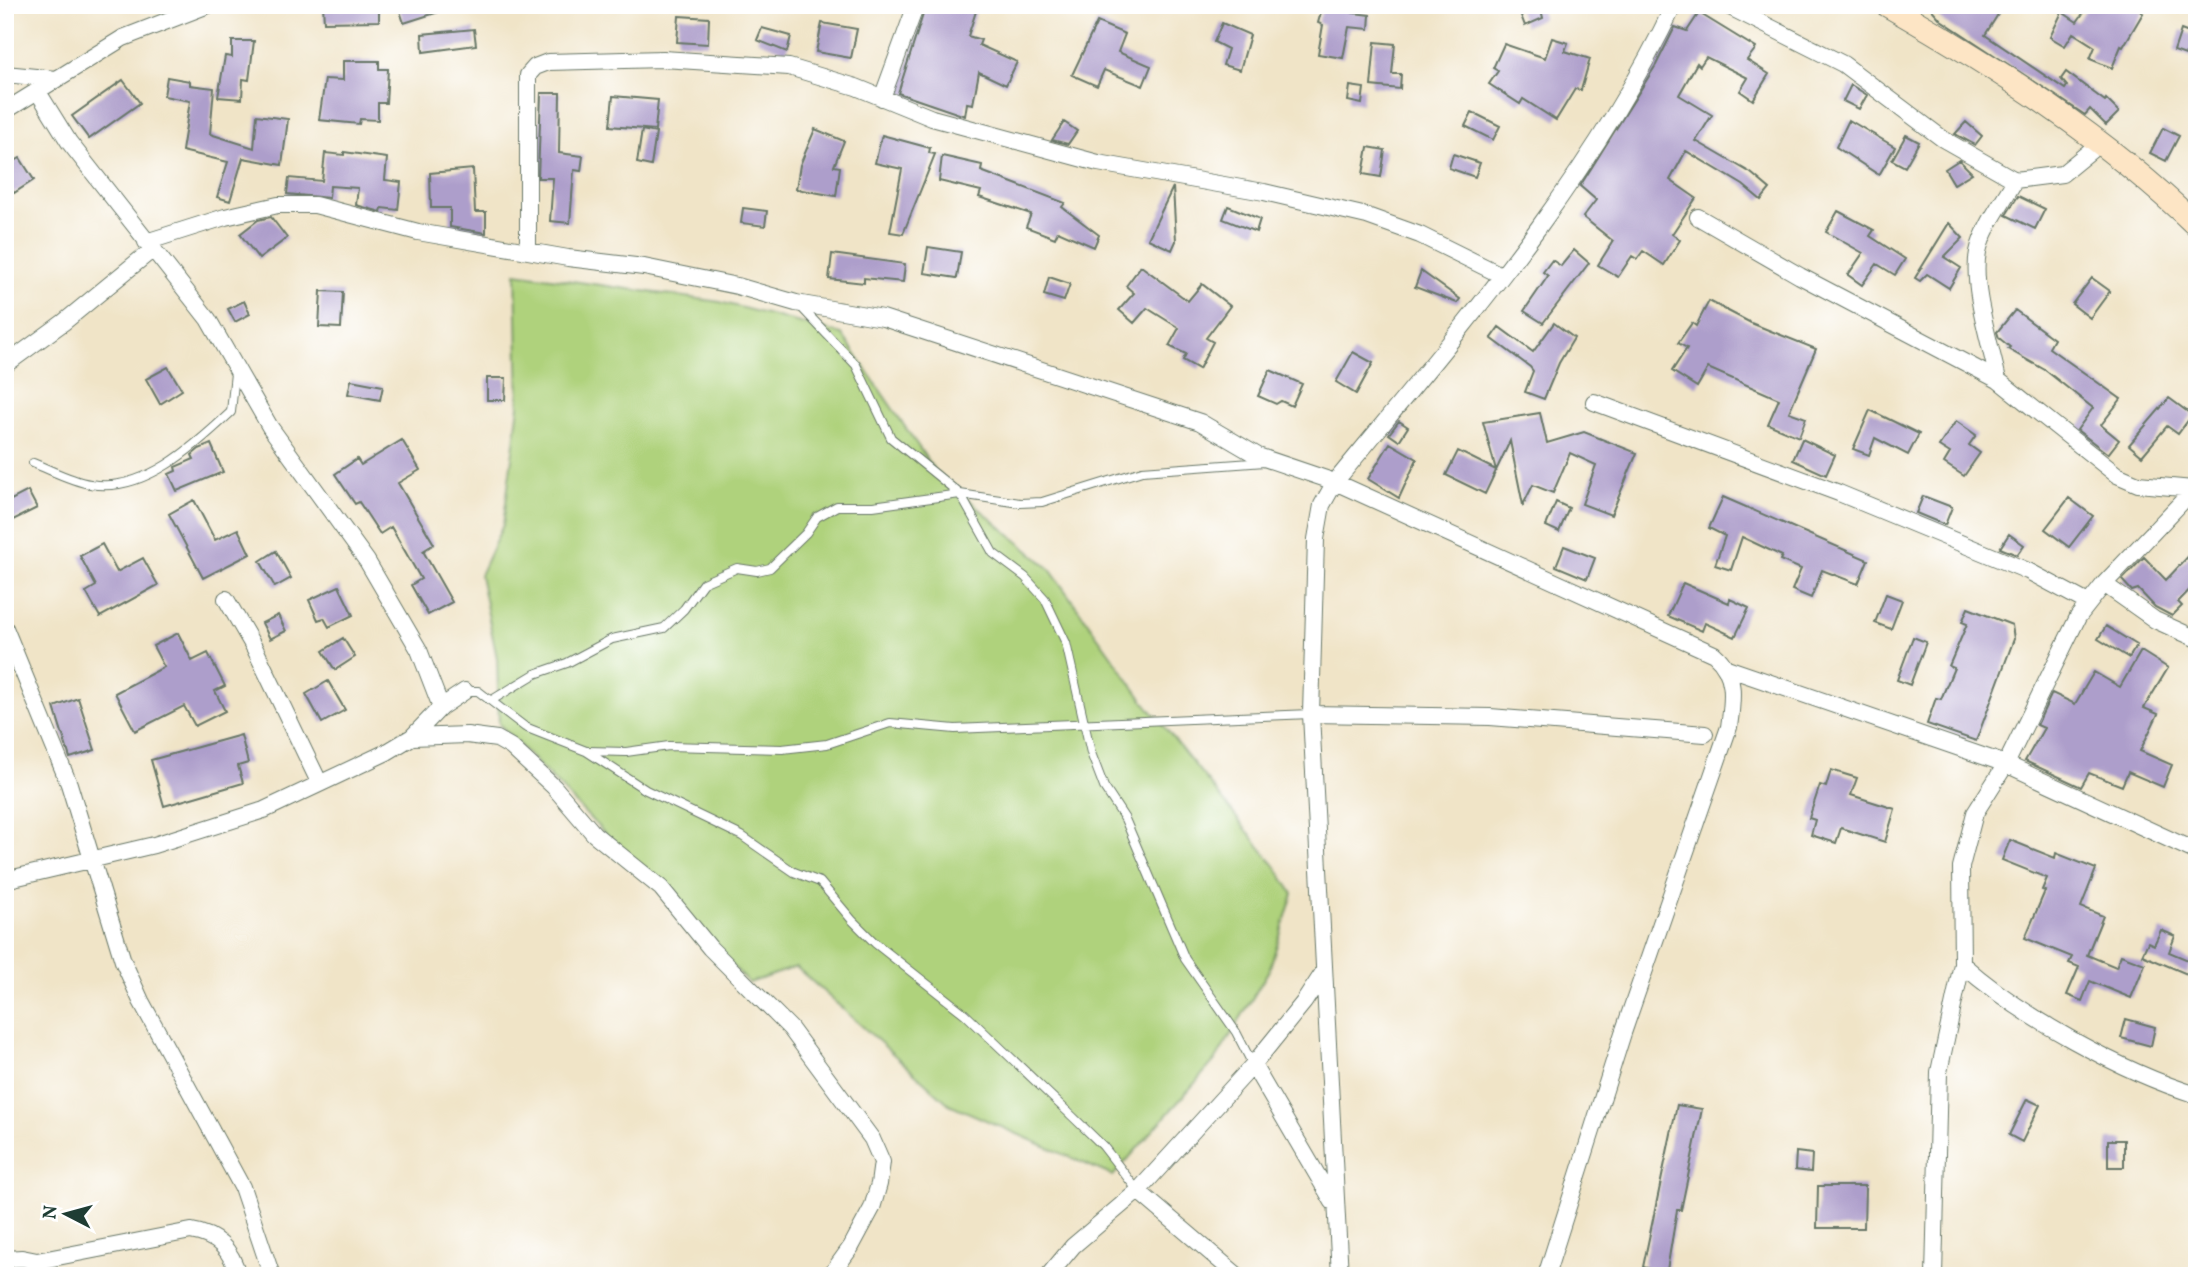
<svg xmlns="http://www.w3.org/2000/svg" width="2202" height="1281" viewBox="0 0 2202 1281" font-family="Vollkorn,serif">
  <rect width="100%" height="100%" fill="#fff"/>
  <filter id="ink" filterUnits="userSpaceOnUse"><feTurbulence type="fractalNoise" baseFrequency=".0143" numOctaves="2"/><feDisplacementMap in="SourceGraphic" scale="14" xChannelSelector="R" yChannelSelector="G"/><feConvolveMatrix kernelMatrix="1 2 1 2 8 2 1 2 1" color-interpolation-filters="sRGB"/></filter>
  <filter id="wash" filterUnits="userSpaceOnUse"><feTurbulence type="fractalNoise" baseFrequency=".00686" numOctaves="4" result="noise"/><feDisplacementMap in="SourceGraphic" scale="28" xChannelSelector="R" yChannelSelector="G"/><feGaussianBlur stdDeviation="1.57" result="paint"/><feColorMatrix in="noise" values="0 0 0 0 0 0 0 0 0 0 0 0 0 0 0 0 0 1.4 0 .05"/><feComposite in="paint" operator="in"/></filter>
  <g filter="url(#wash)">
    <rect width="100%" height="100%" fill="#f0e4c7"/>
    <path fill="#afd27b" stroke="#678858" stroke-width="2" d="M516,273L720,302L842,334L935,471L1049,568L1143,700L1276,867L1293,894L1269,970L1217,1058L1113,1176L949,1104L796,967L749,983L499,724L497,658L480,575L503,525L519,406Z"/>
    <g id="blocks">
      <path fill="#ad9ecb" d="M323,5H379V21L324,22Z
        M398,5H450L451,8L404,23Z
        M926,5H978L968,36L981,40L979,45L1017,62L1006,85L979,72L973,104L967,103L965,116L898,93Z
        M1323,5H1355L1353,13L1370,15L1369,29L1349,27L1343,58L1318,54L1323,25L1318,23Z
        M1517,5H1540L1543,18L1525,26Z
        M1928,5H2004L1985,35L2065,89L2067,86L2061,79L2066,72L2105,101L2106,99L2119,112L2106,125L2090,109L2085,115L1941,20Z
        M2089,5H2129L2143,13L2123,47L2121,46L2112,68L2090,59L2095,47L2073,33L2065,46L2050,37L2062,12L2077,22Z
        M1699,13L1756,48L1747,60L1769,74L1753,100L1740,91L1748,78L1706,57L1700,66L1697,63L1679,95L1712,115L1696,141L1751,173L1770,189L1761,200L1743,185L1686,151L1670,180L1696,198L1672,234L1680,240L1664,265L1643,251L1637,259L1632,256L1618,277L1598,265L1613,241L1583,217L1596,200L1580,186L1656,65L1675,27L1687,31Z
        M679,16L709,18L708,44L677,42Z
        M1097,22L1125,34L1118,52L1151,66L1143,86L1104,70L1097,86L1072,75Z
        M822,23L857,29L851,58L816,52Z
        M1222,23L1250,35L1240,70L1223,65L1228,49L1214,42Z
        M762,28L791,36L787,52L757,40Z
        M474,29L476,45L423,52L422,34Z
        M2181,30L2197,36V59L2174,51Z
        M1552,38L1568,43L1565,51L1590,59L1581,90L1575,89L1556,120L1523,99L1520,104L1489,84L1498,71L1493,68L1504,44L1545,58Z
        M232,41H254L249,80L243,79L242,99L218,97L225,56L232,57Z
        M1375,42L1395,44L1392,74H1401L1400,89L1371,86Z
        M343,61H379V69H388L386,103H378V120L360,119L359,124L319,120L325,79L343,80Z
        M167,77L190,81V85L214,88L210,134L254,148L257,115L288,119L282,165L243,158L230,201L217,197L228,162L182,151L190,101L164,96Z
        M123,80L140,103L89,139L72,116Z
        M1851,85L1867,95L1859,109L1843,101Z
        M1350,86L1364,88L1362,104L1348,101Z
        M541,93H560L559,153L583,156L581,171L574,170L570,223L550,221L553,178H538Z
        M613,96L658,100L655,130L610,126Z
        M1472,112L1500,126L1493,140L1465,126Z
        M1849,120L1895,147L1879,175L1836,147Z
        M1064,122L1077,131L1068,144L1052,140Z
        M1966,122L1982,136L1975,145L1955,134Z
        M2163,128L2179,136L2166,161L2150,153Z
        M815,129L844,141L834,166L840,167L836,196L796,189L800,165Z
        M642,130L656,133L651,166L637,163Z
        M882,135L930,148L929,153L935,154L903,234L890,232L902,169L875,163Z
        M1906,135L1919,142L1905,167L1892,160Z
        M1368,147L1385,150L1381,177L1363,174Z
        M344,152L387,158L385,180L401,182L398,210L382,208L381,212L356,205L358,188L330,186L329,198L287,194L289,178L322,181L325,153L344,155Z
        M1453,154L1480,163L1475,177L1449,168Z
        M942,156L982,165L981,171L1065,203L1062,207L1099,235L1094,247L1058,231L1055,238L1026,227L1031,214L979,197L981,191L939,181Z
        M20,158L34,180L14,193L5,179V167Z
        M1959,160L1972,173L1954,184L1945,169Z
        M473,169L475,212H486V233L450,227V208H431L430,173Z
        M1173,187L1176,241L1172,250L1148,239Z
        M2018,196L2045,209L2035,229L2006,215Z
        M1228,206L1260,219L1256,232L1223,219Z
        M743,208L767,211L765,226L741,223Z
        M1838,211L1874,230L1870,236L1905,259L1895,275L1877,264L1862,285L1848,275L1863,253L1826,232Z
        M271,217L287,238L259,259L240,234L258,220Z
        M1949,223L1963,238L1944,257L1961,268L1949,288L1927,274L1920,281L1915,278Z
        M928,247L961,252L957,278L924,273Z
        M1574,250L1589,263L1543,323L1524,311L1548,276L1543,272L1552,260L1561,266Z
        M832,254L905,264L903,282L864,278V283L829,279Z
        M1141,266L1188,301L1202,284L1230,306L1206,338L1213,342L1199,369L1183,360L1186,354L1169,346L1179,328L1147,308L1134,323L1119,310L1134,293L1126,286Z
        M1421,271L1460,299L1457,303L1415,287Z
        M1049,277L1070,284L1064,301L1044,295Z
        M2092,278L2110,291L2090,318L2072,304Z
        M321,291L343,292L341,328L319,327Z
        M244,301L250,314L235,322L228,309Z
        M1709,301L1751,323L1816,349L1789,412L1806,418L1799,437L1768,424L1779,399L1708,368L1697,387L1672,371L1687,348L1678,343L1692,323L1696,326Z
        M2015,310L2054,339L2049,348L2121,399L2101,425L2119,440L2108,454L2077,430L2093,408L2045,370L2008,349L2010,347L1999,338L1997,332Z
        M1554,323L1574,338L1559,363L1544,399L1525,392L1533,371L1530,367L1491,338L1499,327L1533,352Z
        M1353,352L1373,363L1356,394L1336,382Z
        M168,367L182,390L160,404L146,379Z
        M1270,370L1302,384L1292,406L1281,401L1276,404L1258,396Z
        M487,378H506L505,400H487Z
        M351,380L383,386L380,400L348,394Z
        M2169,398L2192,415L2178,434L2167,426L2142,456L2129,445Z
        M1870,410L1919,434L1908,455L1875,438L1869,455L1853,449Z
        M1540,413L1547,443L1584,432L1637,453L1611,515L1582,504L1596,465L1570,453L1553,493L1533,485L1523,505L1510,441L1485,494L1446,475L1458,451L1496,470L1483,422Z
        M1399,421L1408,427L1399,441L1389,434Z
        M1956,421L1976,435L1969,445L1980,453L1964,476L1944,463L1950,453L1939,446Z
        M1802,439L1835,455L1826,475L1793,460Z
        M402,440L420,470L398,483L434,544L423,551L452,602L428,615L411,585L421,579L391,527L380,534L359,502L355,504L335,474L357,459L361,465Z
        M1390,443L1417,459L1399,498L1368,479Z
        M211,444L223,472L177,491L169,474L176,471L175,467L194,459L192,455L199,449Z
        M28,491L37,508L5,524V503Z
        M1923,496L1952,507L1945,525L1916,513Z
        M1723,497L1868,560L1858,584L1822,570L1811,598L1792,590L1801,569L1780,560L1782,556L1742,537L1731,570L1715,565L1725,536L1709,528Z
        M2069,498L2093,516L2069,547L2045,529Z
        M194,500L215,540L238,529L250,554L203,578L169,514Z
        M1556,502L1569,508L1559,532L1546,526Z
        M2009,534L2024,545L2017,555L2000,548Z
        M102,544L117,572L143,558L158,585L100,617L86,592L96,586L80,556Z
        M1564,546L1595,558L1587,579L1556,566Z
        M2197,547V582L2178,602L2182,606L2172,616L2155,607L2138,589L2132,591L2122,580L2144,557L2166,580Z
        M276,551L291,578L275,587L260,561Z
        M1683,583L1729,603L1730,599L1749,608L1735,637L1705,623L1702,631L1668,616Z
        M339,586L353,615L329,627L324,618L318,620L309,600Z
        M1886,594L1902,600L1891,629L1875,623Z
        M1968,608L2012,625L2014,639L1976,741L1927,724L1936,698L1941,699L1954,668L1949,666L1967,624L1962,622Z
        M278,615L286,631L270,639L262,623Z
        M2106,626L2137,645L2129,658L2098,639Z
        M178,633L192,661L208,653L225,686L215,691L225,711L195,726L184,706L135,731L115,693L164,667L153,646Z
        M1913,637L1926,642L1910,685L1897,680Z
        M343,638L355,657L335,670L323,651Z
        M2141,651L2168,668L2144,708L2158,714L2140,751L2172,765L2163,787L2128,772L2122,786L2089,773L2081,787L2025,761L2044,728L2037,725L2052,693L2075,704L2094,672L2120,687Z
        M328,681L345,710L322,723L306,694Z
        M78,698L95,750L70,758L54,707Z
        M241,735L248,763L238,766L243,783L164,806L151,760Z
        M1831,770L1857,778L1851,795L1895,809L1885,842L1841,828L1836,843L1811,835L1815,820L1809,818L1820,785L1826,787Z
        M2010,840L2055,858L2056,853L2096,869L2081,907L2103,916L2087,955L2116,967L2121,955L2145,964L2131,998L2090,981L2082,1001L2067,995L2079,967L2069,963L2072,957L2025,938L2045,891L2042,890L2047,878L2002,860Z
        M2161,930L2175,936L2169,952L2193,962L2187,974L2142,955L2148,942L2154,945Z
        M2126,1019L2155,1027L2151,1046L2121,1038Z
        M2027,1099L2040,1105L2022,1142L2009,1135Z
        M1677,1105L1702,1109L1681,1210H1677L1666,1276H1650L1651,1269L1643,1267Z
        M2108,1140H2124V1167H2108Z
        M1796,1152L1812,1154L1811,1172L1795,1170Z
        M1818,1186H1865L1864,1228H1817Z"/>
    </g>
  </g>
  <g filter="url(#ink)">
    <use href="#blocks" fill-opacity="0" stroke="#687767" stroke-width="2"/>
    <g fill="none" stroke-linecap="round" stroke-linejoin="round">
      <g stroke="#687767" stroke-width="10">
        <path id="service" d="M801,307L856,365L891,438L960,494L993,553L1025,577L1045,599L1066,643L1091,753L1104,787L1125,819L1185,959L1236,1032L1253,1065
          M33,463C51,470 71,481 90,484C143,494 195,446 231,412L235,373
          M465,691H478L525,727L586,751L646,790L742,836L794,872L820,882L852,920L875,943L965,1014L1072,1116L1103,1146L1138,1191
          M492,700L535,674L567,663L612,639L664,628L684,609L703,583L737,568L757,571L770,568L806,533L817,517L837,506H873L960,494L1020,503L1042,502L1142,471L1265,462
          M588,751L626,752L669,746L782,749L827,744L890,723L955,729L1311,714"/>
      </g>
      <g stroke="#687767" stroke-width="18">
        <path id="minor" d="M1726,5L1843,64L1943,139L2015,180L2062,174L2100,143
          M5,74L56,79
          M38,92L69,142L208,319L270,427L367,561L419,650L441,707
          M882,98L916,5
          M5,111L123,38L208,5
          M1698,217L1800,276L1998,380L2117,475L2138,484L2193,489
          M146,242L225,217L278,205H315L418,232L568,258L644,267L737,286L796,303L883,318L1200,422L1258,456L1335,482L1714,654C1737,674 1733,699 1729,727L1623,1033L1546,1276
          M528,249V75L535,67L548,62L663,59L789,67L856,87L932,118L1098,163L1264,192L1367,216L1420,235L1501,275
          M5,365L64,322L153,249
          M1998,380C1991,345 1971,287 1978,252C1983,228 2003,202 2015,180
          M1594,402L1839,493L2028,571L2088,603
          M2104,584L2155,620L2197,639
          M226,599L255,649L319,782
          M5,628L69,784L123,961L141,1001L242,1187L272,1276
          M1727,668L2006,764L2197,852
          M1311,714L1490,717L1705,734
          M412,737L467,735L497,739L511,747L554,787L594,834L661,888L710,948L790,1028L872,1139L882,1162L879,1184L872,1208L851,1247L830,1276
          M5,880L154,845L264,810L387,752L412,737L441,707L465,691
          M1962,964C2020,1016 2122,1072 2197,1095
          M1253,1065L1333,1202
          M1138,1191L1238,1276
          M5,1259L22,1258L37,1261L46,1276
          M37,1261L191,1231C217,1235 232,1250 238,1276
          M1048,1276L1073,1246L1138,1191L1253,1065L1304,1002L1323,973
          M1340,1276L1311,714L1316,539L1322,505L1335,482C1459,331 1590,182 1674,5
          M1934,1276L1939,1072L1962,964L1961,867L1975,813L2006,764L2078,617L2104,584L2197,486"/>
      </g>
      <g stroke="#687767" stroke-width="25">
        <path id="secondary" d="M1887,5C1997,68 2105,137 2197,226"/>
      </g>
      <use href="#service" stroke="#fff" stroke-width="8"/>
      <use href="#minor" stroke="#fff" stroke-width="16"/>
      <use href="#secondary" stroke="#fde5c5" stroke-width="23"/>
    </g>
  </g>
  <rect width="2202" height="1281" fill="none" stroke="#fff" stroke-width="28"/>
  <g transform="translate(66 1214) rotate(276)" stroke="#ffffff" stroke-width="5" paint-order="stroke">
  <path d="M0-5L12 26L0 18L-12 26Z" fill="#1f3d34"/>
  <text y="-10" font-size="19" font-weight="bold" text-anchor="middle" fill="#1f3d34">N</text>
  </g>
</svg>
